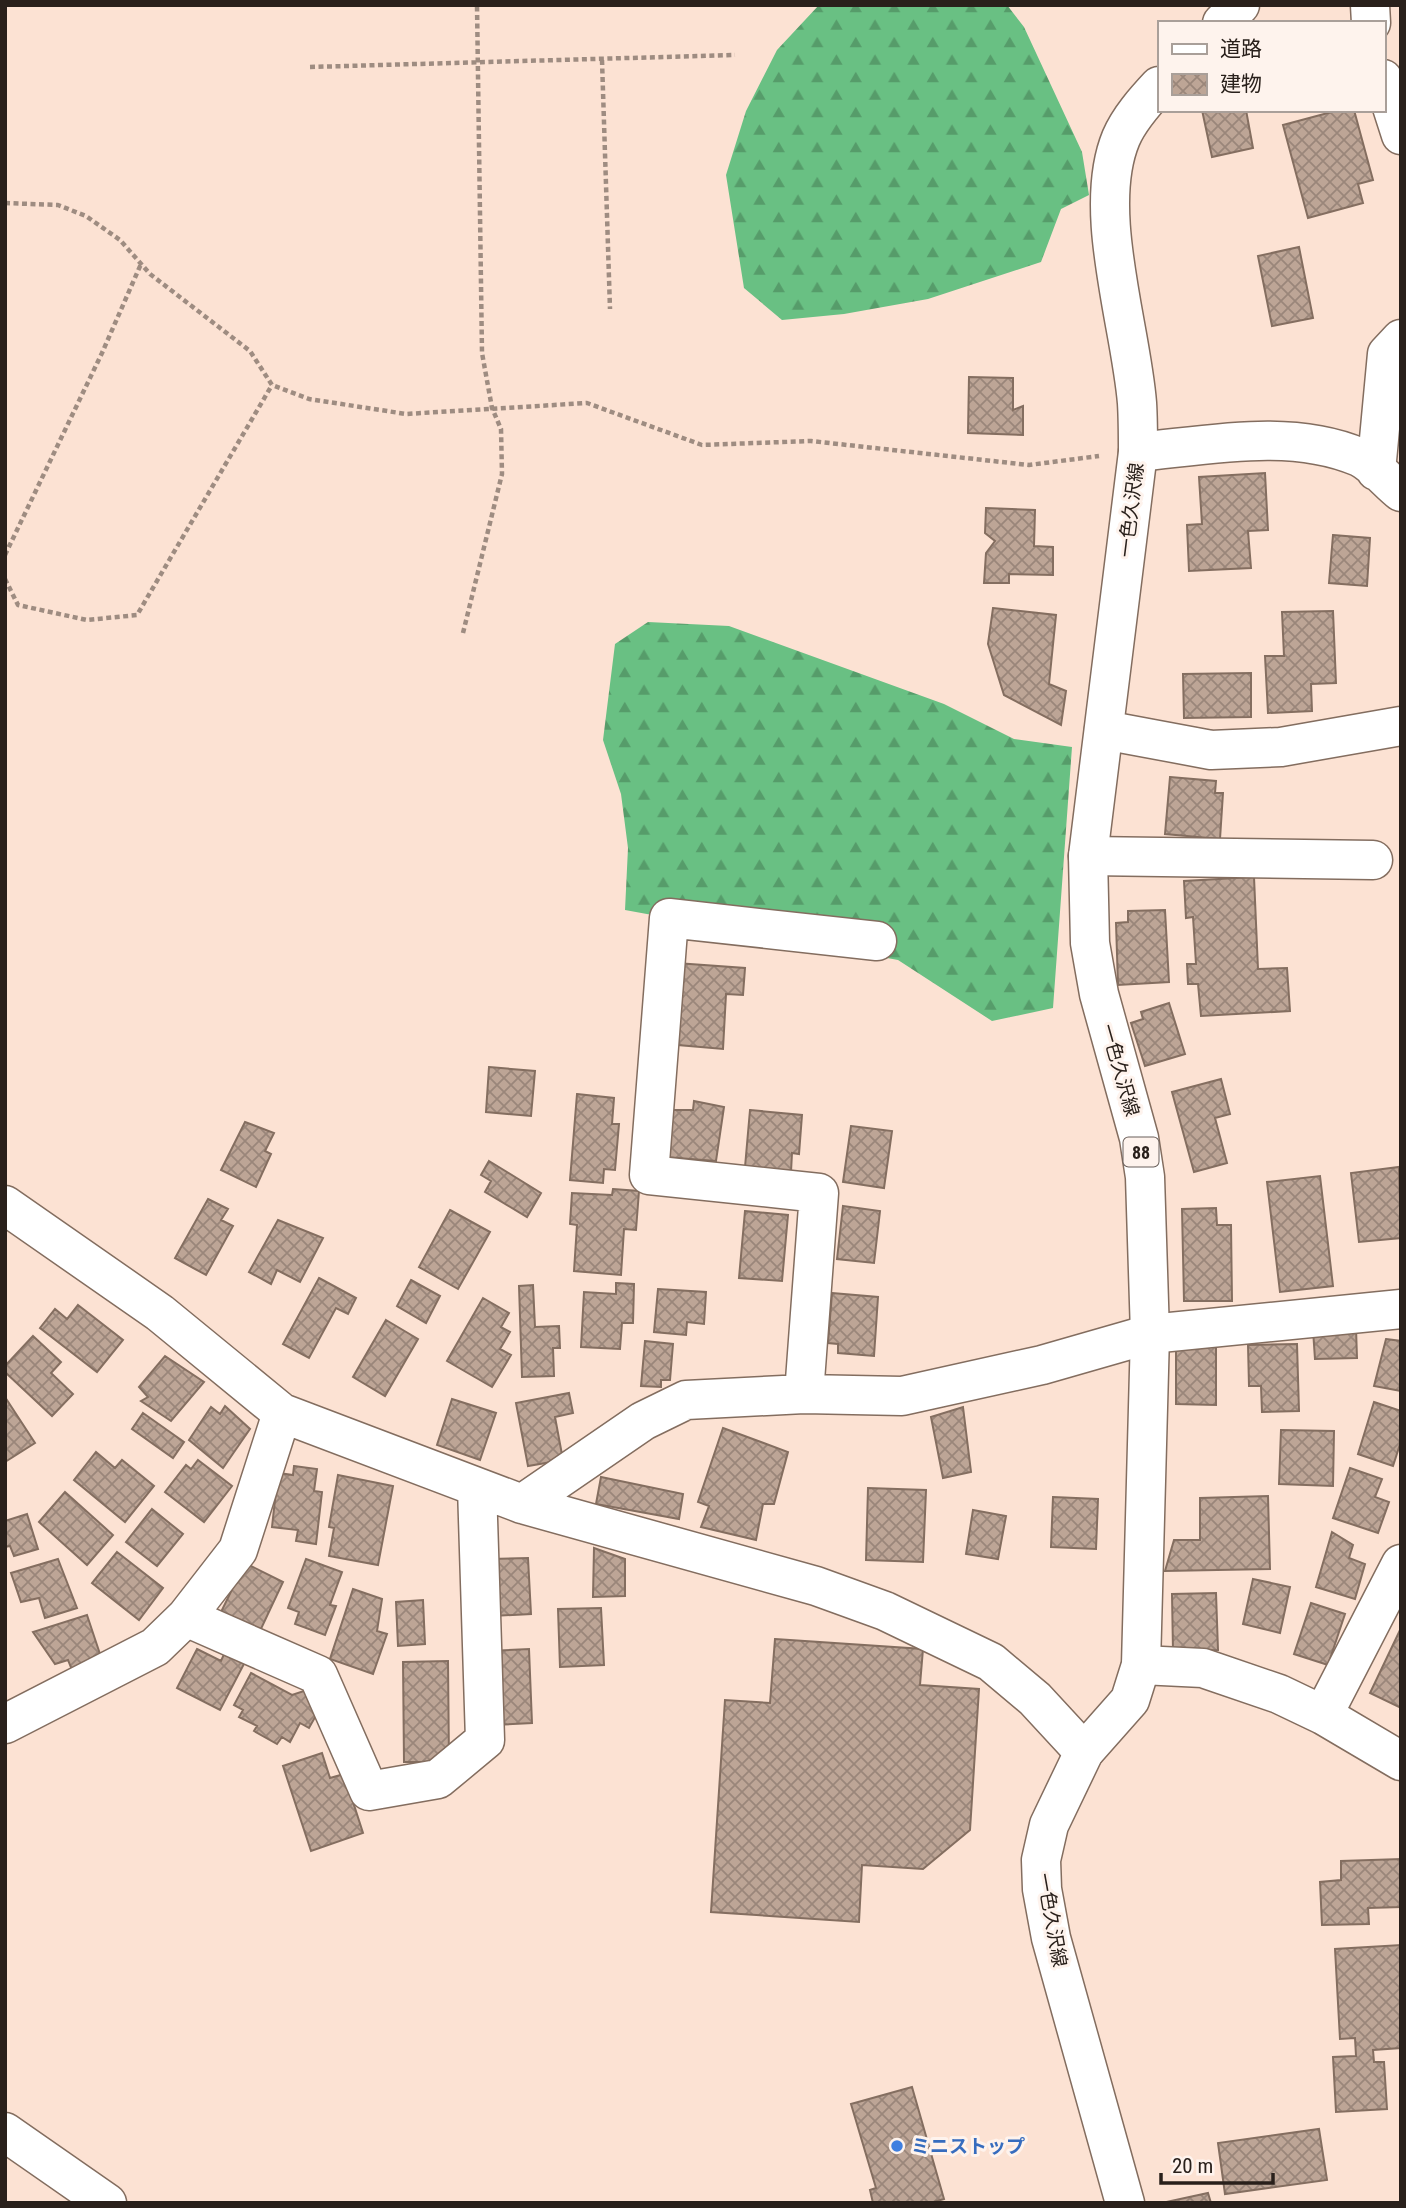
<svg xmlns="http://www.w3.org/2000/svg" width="1406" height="2208" viewBox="0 0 1406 2208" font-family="'Roboto Condensed','Noto Sans JP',sans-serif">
  <defs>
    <pattern id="forest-firs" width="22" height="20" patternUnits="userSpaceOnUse" patternTransform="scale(1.75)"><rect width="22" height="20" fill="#69c083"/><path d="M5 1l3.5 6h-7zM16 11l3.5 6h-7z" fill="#569c6a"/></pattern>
    <pattern id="building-cross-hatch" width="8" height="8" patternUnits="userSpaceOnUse" patternTransform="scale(1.75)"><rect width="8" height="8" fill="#bda596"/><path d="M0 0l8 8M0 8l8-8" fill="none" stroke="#9a867a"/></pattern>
  </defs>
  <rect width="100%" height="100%" fill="#fce2d3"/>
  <path fill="url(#forest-firs)" d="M819,5H1007L1024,27L1082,152L1089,195L1061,209L1041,262L928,299L844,314L782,320L744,288L726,175L746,111L777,50Z
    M648,622L729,626L944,704L1014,739L1072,747L1053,1008L992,1021L898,960L625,910L628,848L621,794L603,740L615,644Z"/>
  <path fill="url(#building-cross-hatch)" stroke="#846e60" stroke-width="2" d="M1202,110H1246L1253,148L1212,157Z
    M1339,110H1354L1373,180L1358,184L1363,203L1308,218L1283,125Z
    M1299,247L1313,318L1272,326L1258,256Z
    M969,377L1013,378V410L1023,406V435L968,433Z
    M1265,473L1268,530L1248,531L1251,568L1189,571L1187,525L1202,524L1199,477Z
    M986,508L1035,510L1034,546L1053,547V575L1009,574V583H984L986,553L995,541L985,533Z
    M1333,535L1370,538L1367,586L1329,583Z
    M993,608L1056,615L1049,684L1066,691L1061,725L1004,695L988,644Z
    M1333,611L1336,683L1311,684L1312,711L1268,713L1265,656H1284L1282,612Z
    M1251,673V717L1184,718L1183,674Z
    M1170,777L1216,781L1215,793H1223L1220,839L1165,834Z
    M1254,877L1258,969L1287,968L1290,1011L1201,1016L1198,984H1188L1187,964H1196L1193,917L1186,918L1184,881Z
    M1165,910L1169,982L1118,985L1116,923L1128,922V911Z
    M676,963L745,968L743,995L726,994L723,1049L678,1045Z
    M1169,1003L1185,1054L1145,1066L1131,1023L1143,1019L1141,1012Z
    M489,1067L535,1071L531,1116L486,1112Z
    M1221,1079L1230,1114L1215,1118L1227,1163L1194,1172L1172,1092Z
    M577,1094L614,1098L612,1124H619L615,1170L604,1169L603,1183L570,1180Z
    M694,1101L724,1107L716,1161L665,1157L672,1110H693Z
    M750,1110L802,1115L799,1154L792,1153L791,1172L745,1167Z
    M245,1122L274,1133L265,1151L271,1154L256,1187L221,1170Z
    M851,1126L892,1131L884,1188L843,1182Z
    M489,1161L541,1193L527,1217L485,1192L491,1181L481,1175Z
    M1399,1167L1401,1238L1359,1242L1351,1173Z
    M1320,1176L1333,1286L1280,1292L1267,1182Z
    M613,1189L639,1191L636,1230L624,1229L621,1275L574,1271L577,1225L570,1224L572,1193L612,1195Z
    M208,1199L228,1209L221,1220L233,1226L206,1275L175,1258Z
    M843,1206L880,1211L874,1263L837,1259Z
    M1216,1208L1217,1225H1231L1232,1301H1184L1182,1209Z
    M450,1210L490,1232L458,1289L419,1267Z
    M745,1211L788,1215L782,1281L739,1278Z
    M278,1220L323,1238L300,1282L277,1270L271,1284L249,1272Z
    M319,1278L356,1298L348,1314L336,1308L309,1358L283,1344Z
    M411,1280L440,1296L426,1323L397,1306Z
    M616,1283L634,1284L633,1323H622L620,1349L581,1347L584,1292L616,1294Z
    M533,1285L535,1327L559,1326L560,1348H553L554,1376L522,1377L519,1286Z
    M658,1289L706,1292L704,1324L687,1322L686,1335L654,1332Z
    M832,1293L878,1297L874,1356L838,1353V1344L828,1343Z
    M483,1298L509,1313L501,1327L510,1332L500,1349L511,1355L492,1387L447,1361Z
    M78,1305L123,1340L97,1372L40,1328L55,1309L67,1319Z
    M386,1320L418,1339L385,1396L353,1377Z
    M1356,1328L1357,1358L1315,1359L1313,1330Z
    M33,1336L61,1362L51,1373L73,1394L52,1416L5,1372V1366Z
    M1386,1339L1401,1341V1391L1374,1386Z
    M645,1341L673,1344L670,1380H661V1387L641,1386Z
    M1176,1344L1216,1345V1405L1176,1404Z
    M1297,1344L1299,1411L1262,1412L1261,1386H1249L1248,1345Z
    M165,1356L204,1382L171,1421L141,1401L148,1397L139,1387Z
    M569,1393L573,1413L555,1417L563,1460L528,1466L516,1403Z
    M5,1397L35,1443L5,1462Z
    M452,1399L496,1413L480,1460L437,1445Z
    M1374,1402L1401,1411V1441L1393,1466L1358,1454Z
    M225,1406L250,1429L223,1468L189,1440L211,1407L220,1414Z
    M963,1407L971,1472L943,1478L931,1417Z
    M143,1413L184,1442L173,1458L132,1429Z
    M723,1428L788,1452L774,1504H763L756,1540L701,1527L709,1506L698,1502Z
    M1281,1430L1334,1431L1333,1486L1279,1484Z
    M96,1452L115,1468L122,1460L154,1486L125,1522L74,1480Z
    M198,1460L232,1486L204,1522L165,1492L186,1465L191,1469Z
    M294,1466L317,1469L314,1491L322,1492L316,1544L296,1541L298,1530L272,1527L278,1473L293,1475Z
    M1350,1468L1382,1479L1375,1497L1389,1502L1378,1533L1333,1518Z
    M338,1475L393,1486L378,1565L329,1556L334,1528L329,1527Z
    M601,1477L683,1494L679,1519L596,1504Z
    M868,1488L926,1490L923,1562L866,1560Z
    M65,1492L113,1535L87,1565L39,1522Z
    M1268,1496L1270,1569L1165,1571L1174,1540H1200V1498Z
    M1053,1497L1098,1499L1096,1549L1051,1547Z
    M152,1509L183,1534L157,1566L126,1542Z
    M973,1510L1006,1516L998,1559L966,1554Z
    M27,1514L38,1549L14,1556L10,1546L5,1547V1521Z
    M1332,1532L1353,1545L1349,1558L1365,1564L1355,1599L1316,1587Z
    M594,1548L625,1559V1596L593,1597Z
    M117,1552L163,1588L139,1620L92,1583Z
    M528,1558L531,1614L493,1616L491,1559Z
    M58,1559L77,1608L45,1618L39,1598L21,1602L11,1573Z
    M306,1559L342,1572L330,1605L336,1606L325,1635L295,1624L299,1612L288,1608Z
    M245,1563L283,1582L260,1631L221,1612Z
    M1253,1579L1290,1587L1280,1633L1243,1624Z
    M353,1589L382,1599L377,1631L387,1634L373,1674L330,1659Z
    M1216,1593L1218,1650L1173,1651L1172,1594Z
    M423,1600L425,1644L398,1646L396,1602Z
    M1311,1603L1345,1614L1328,1665L1294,1654Z
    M601,1608L604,1665L560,1667L558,1609Z
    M87,1615L102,1660L72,1670L68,1660L55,1664L33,1632Z
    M1401,1628V1708L1370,1693Z
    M775,1639L923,1649L920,1685L979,1689L970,1830L923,1869L862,1865L859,1922L711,1912L725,1700L770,1703Z
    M197,1649L221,1661L225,1652L245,1662L220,1710L177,1688Z
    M529,1649L532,1723L494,1725L490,1651Z
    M448,1661L449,1762H404L403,1662Z
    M251,1673L292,1695L310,1689L318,1712L309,1728L300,1723L290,1742L282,1737L277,1744L254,1731L257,1726L239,1717L243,1710L234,1705Z
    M322,1753L330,1778L344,1774L363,1833L311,1851L283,1766Z
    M1401,1859V1907L1368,1908L1369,1924L1322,1925L1320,1882L1341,1880V1861Z
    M1401,1945V2048L1373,2050L1374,2062H1384L1387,2109L1336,2112L1333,2057L1356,2056L1355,2038L1340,2039L1335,1949Z
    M912,2087L944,2199L930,2203H873L870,2190L876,2188L851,2104Z
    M1319,2129L1327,2180L1225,2194L1218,2143Z
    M1208,2193L1211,2203H1166V2202Z"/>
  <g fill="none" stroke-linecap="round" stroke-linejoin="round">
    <g stroke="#836d5f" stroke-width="41">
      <path id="minor" d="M1370,5L1371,23
        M1383,79L1401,135
        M1138,452C1210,445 1291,428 1359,457C1374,464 1388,482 1401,492
        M1376,471L1387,354L1401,339
        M1104,730L1211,750L1281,747L1401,726
        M1088,856L1373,860
        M5,1205L160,1313L282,1413L522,1504L816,1586L885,1611L991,1662L1035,1699L1084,1752
        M804,1394L819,1193L649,1175L669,918L877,941
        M522,1504L643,1421L686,1400L804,1394L902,1396L1042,1365L1150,1334L1401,1309
        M186,1617L318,1675L369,1791L438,1779L485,1740L477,1487
        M1141,1665L1203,1668L1279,1694L1323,1715L1401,1761
        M1323,1715L1401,1564
        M5,1724L155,1647L186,1617L238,1550L282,1413
        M5,2132L107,2203"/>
    </g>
    <g stroke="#836d5f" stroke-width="41">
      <path id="major" d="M1222,23L1240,5
        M1125,2203L1051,1938L1042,1889L1041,1860L1049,1825L1084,1752L1130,1700L1141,1665L1150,1334L1145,1177L1139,1138L1099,994L1090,943L1088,856L1138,452C1138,436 1138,419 1137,403C1131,326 1091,210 1121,138C1129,119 1145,101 1159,86"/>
    </g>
    <path stroke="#9e8c81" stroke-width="4.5" stroke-dasharray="5 3.5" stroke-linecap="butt" d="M602,60L610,309
      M310,67L735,55
      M5,203L58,205L86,216L120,240L150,274L250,351L272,385L309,399L406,414L587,403L702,445L811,441L1029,465L1099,456
      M5,555L102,353L141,264
      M5,579L18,605L87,620L137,615L272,385
      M463,633L502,474L501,429L492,408L482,353L477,5"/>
    <use href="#minor" stroke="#fff" stroke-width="38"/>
    <use href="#major" stroke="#fff" stroke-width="38"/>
  </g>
  <circle fill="#3f7fe0" stroke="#fef3ed" stroke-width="2.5" cx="897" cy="2146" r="7"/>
  <g text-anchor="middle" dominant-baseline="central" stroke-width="6" stroke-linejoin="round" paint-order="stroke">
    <rect fill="#fef3ed" stroke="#695f5a" stroke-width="2" x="1123.5" y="1137.5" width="35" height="29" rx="5"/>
    <g font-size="18" font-weight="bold" fill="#29201b">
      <text x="1141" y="1152">88</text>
    </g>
    <g font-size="19" fill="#29201b" stroke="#fef3ed">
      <text transform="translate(1131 510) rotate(-83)">一色久沢線</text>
      <text transform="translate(1120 1070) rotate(74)">一色久沢線</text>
      <text transform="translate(1052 1920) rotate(80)">一色久沢線</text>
    </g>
    <g font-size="19" font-weight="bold" fill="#366cbe" stroke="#fef3ed" text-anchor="start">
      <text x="911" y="2146">ミニストップ</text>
    </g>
  </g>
  <rect width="1406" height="2208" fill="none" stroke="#29201b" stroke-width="14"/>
  <rect x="1158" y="21" width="228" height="91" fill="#fef3ed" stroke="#a99f99" stroke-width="2"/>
  <rect x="1172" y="44" width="35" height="10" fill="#ffffff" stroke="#a99f99" stroke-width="2"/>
  <text x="1220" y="56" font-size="21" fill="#29201b">道路</text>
  <rect x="1172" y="74" width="35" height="21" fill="url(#building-cross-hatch)" stroke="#a99f99" stroke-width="2"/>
  <text x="1220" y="91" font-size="21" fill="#29201b">建物</text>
  <path d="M1161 2173v10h112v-10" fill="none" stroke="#29201b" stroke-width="3.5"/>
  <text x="1172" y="2173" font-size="21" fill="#29201b" stroke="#fef3ed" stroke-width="5" paint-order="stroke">20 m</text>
</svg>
